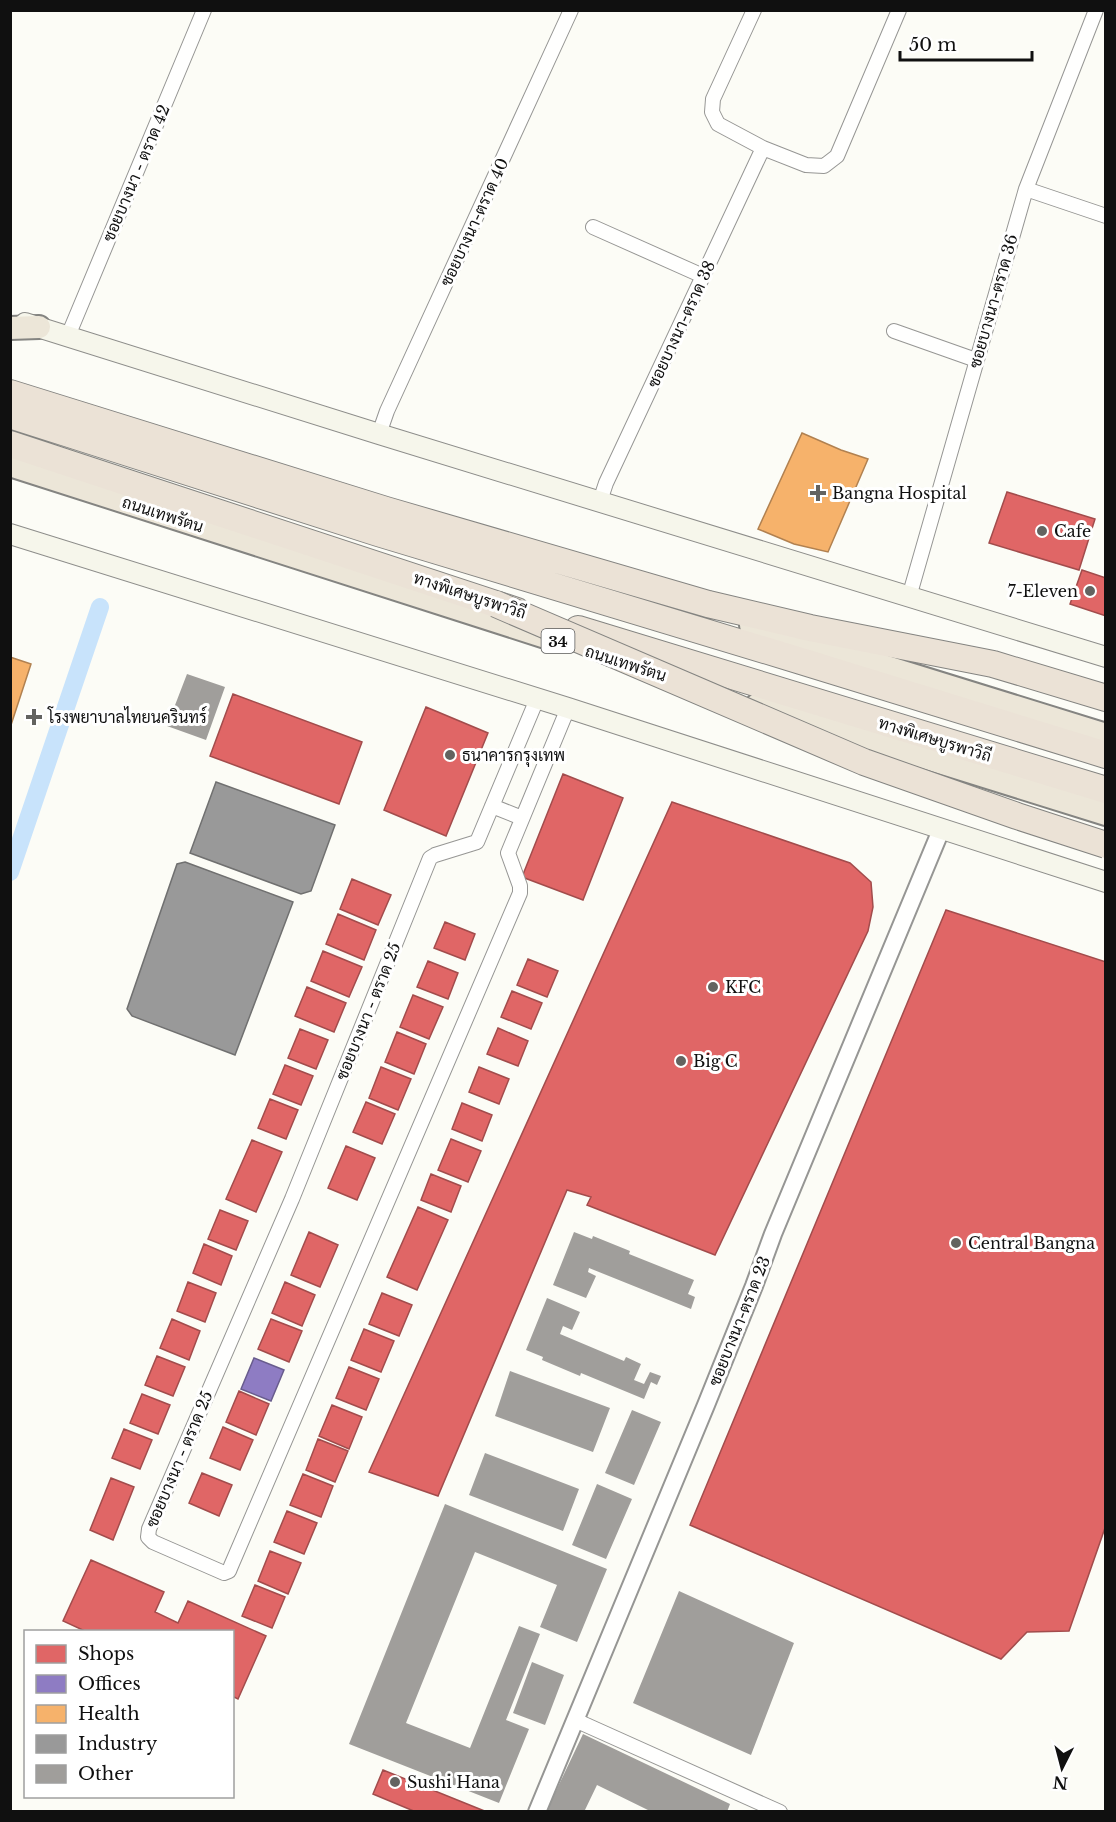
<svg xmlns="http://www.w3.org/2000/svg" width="1116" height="1822" viewBox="0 0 1116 1822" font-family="'Libre Baskerville',Sarabun,serif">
  <rect width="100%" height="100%" fill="#fcfcf6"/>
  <path fill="#e06666" stroke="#a24c4c" stroke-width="1.5" d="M1007,492L1095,519L1079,570L989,543Z
    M1082,570L1106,578V616L1070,604Z
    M233,694L362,742L339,804L210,756Z
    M426,707L488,733L446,836L384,810Z
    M563,774L623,798L583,900L522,877Z
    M672,802L850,863L871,882L873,907L868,931L715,1255L587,1205L591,1197L567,1190L438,1496L369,1472Z
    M352,879L391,895L378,925L340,909Z
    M946,910L1106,962V1525L1069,1631L1027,1632L1001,1659L690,1525Z
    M338,914L376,930L364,960L326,944Z
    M445,922L475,934L465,960L434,948Z
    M323,951L362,967L349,997L311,981Z
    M528,959L558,971L547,997L517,985Z
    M428,961L458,973L448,999L417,987Z
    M307,987L346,1003L334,1032L295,1016Z
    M512,991L542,1003L531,1029L501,1017Z
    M413,995L443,1007L429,1039L400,1027Z
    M498,1028L528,1041L518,1066L487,1054Z
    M300,1029L328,1040L316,1069L288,1058Z
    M397,1032L426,1044L414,1074L385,1062Z
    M285,1065L313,1076L301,1105L273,1094Z
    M381,1067L411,1079L398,1110L369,1098Z
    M479,1067L509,1079L499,1104L469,1092Z
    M270,1099L298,1110L286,1139L258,1128Z
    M366,1102L395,1114L382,1144L353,1132Z
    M462,1103L492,1115L482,1141L452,1129Z
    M451,1139L481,1151L468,1182L438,1170Z
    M252,1140L282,1152L256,1212L226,1199Z
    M346,1146L375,1158L357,1200L328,1188Z
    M431,1174L461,1186L451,1212L421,1200Z
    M418,1207L448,1220L417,1290L387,1277Z
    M220,1210L248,1221L236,1250L208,1239Z
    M309,1232L338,1245L320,1287L291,1275Z
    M204,1244L232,1256L221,1285L193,1273Z
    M188,1282L216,1293L205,1322L177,1311Z
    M285,1282L315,1295L302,1326L272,1313Z
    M382,1293L412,1305L399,1336L369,1324Z
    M172,1319L200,1331L189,1360L160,1348Z
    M271,1319L302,1331L289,1362L258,1349Z
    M364,1329L394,1341L381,1372L351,1360Z
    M157,1356L185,1367L173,1396L145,1385Z
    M349,1367L379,1379L366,1410L336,1398Z
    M239,1391L269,1404L256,1435L226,1422Z
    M142,1394L170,1405L158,1434L130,1423Z
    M332,1405L362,1417L349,1449L319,1436Z
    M223,1427L253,1440L240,1470L210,1458Z
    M124,1429L152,1440L140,1469L112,1458Z
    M318,1439L348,1451L335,1482L306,1470Z
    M202,1473L232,1485L219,1516L189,1503Z
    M303,1474L333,1486L321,1517L290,1505Z
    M111,1478L134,1487L113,1540L90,1530Z
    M287,1511L317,1523L304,1554L274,1542Z
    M270,1551L301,1563L288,1594L258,1581Z
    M91,1560L164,1592L155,1612L178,1623L188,1601L266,1636L238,1699L232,1696V1632H87L63,1621Z
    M255,1585L285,1597L272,1628L242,1616Z
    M383,1770L487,1812H416L373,1794Z"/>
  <path fill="#8e7cc3" stroke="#685c8d" stroke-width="1.5" d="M254,1358L284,1370L271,1401L241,1389Z"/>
  <path fill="#f6b26b" stroke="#b18150" stroke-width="1.5" d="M802,433L841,450L868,459L828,552L794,544L758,529Z
    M10,657L31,664L10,728Z"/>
  <path fill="#999" stroke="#707070" stroke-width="1.5" d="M216,782L335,825L311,891L301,894L190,853Z
    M185,862L293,902L235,1055L132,1016L127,1009L177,864Z"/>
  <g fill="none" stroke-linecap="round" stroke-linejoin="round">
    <path stroke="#c8e3fb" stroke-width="18" d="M10,872L100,607"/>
  </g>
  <path fill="#a09e9b" d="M187,674L225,687L206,740L167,726Z
    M574,1232L592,1239L593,1236L630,1251L629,1254L694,1280L688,1294L695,1297L691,1309L589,1268L588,1272L596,1276L586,1298L553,1285Z
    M547,1298L580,1312L572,1330L563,1326L560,1334L624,1361L626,1357L641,1364L634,1380L644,1384L650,1372L661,1376L657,1385L651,1382L644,1399L581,1373L580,1376L542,1360L543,1357L526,1350Z
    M510,1371L610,1408L593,1452L495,1416Z
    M632,1410L661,1422L634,1485L605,1473Z
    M485,1453L579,1489L563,1531L469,1495Z
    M597,1484L632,1499L606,1559L572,1545Z
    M445,1504L607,1569L577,1642L540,1627L557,1585L475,1552L406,1723L470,1748L519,1626L540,1634L506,1720L529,1729L499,1803L349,1744Z
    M679,1591L794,1643L751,1755L633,1703Z
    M532,1662L564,1675L545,1725L513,1713Z
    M583,1734L730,1804L727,1812H652L597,1785L584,1812H546Z"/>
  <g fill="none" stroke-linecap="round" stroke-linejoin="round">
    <g stroke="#969694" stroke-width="16">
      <path id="minor" d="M763,148L806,165L824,166L837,156L899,10
        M1026,189L1106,216
        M593,227L703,276
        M894,331L976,360
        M68,336L204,10
        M379,434L387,411L571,10
        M600,501L606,483L763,148L718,124L712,112L713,99L754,10
        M909,597L1026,189L1096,10
        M537,699L477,842L435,855L430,858L292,1199L149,1529L148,1537L153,1542L224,1573L229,1571L231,1566L520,893V886L508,853L568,708
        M492,806L522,818
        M575,1720L780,1812"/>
    </g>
    <g stroke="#969694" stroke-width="20">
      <path id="tertiary" d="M537,1812L706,1405L754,1286L773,1234L941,830"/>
    </g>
    <g stroke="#8d8d8a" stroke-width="22">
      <path id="secondary" d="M25,323L379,434L1106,657
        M10,534L568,708L1106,882"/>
    </g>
    <g stroke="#848481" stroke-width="26">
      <path id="trunk" d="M10,328L39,327
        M10,465L552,639
        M751,625L1106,735
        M757,705L1106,814"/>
    </g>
    <g stroke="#848481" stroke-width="28">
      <path id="motorway" d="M10,393L386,510L708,604L810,628L993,664L1106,698
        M10,415L378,533L801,661L1106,755
        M10,444L517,611
        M578,629L1106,790"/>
    </g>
    <use href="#minor" stroke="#fffffe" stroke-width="14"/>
    <use href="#tertiary" stroke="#fffffe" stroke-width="16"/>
    <use href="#secondary" stroke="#f6f6eb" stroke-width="20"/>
    <use href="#trunk" stroke="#ece6d8" stroke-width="22"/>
    <use href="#motorway" stroke="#ebe2d6" stroke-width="26"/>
    <g stroke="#848481" stroke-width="28" stroke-linecap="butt">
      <path id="motorway-bridge" d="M496,604L864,762L1017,816L1106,845"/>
    </g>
    <use href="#motorway-bridge" stroke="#ebe2d6" stroke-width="26"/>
  </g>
  <g fill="#636360" stroke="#fff" stroke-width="2">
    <path d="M815 484h6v6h6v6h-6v6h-6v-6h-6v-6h6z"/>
    <circle cx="1042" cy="531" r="6"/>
    <circle cx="1090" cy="591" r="6"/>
    <path d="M31 708h6v6h6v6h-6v6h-6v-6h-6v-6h6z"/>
    <circle cx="450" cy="755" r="6"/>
    <circle cx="713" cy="987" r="6"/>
    <circle cx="681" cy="1061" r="6"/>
    <circle cx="956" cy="1243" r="6"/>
    <circle cx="395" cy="1782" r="6"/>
  </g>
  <g text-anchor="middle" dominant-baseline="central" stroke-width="6" stroke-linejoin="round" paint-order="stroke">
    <rect fill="#fff" stroke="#585858" stroke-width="1.5" x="541.5" y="629" width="33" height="24" rx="4.5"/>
    <g font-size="15" font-weight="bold" fill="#101010">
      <text x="558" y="641">34</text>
    </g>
    <g font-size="16" fill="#101010" stroke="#fff">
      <text transform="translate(136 173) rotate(-67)">ซอยบางนา - ตราด 42</text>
      <text transform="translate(474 222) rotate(-65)">ซอยบางนา-ตราด 40</text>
      <text transform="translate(993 301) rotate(-74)">ซอยบางนา-ตราด 36</text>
      <text transform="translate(681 324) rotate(-65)">ซอยบางนา-ตราด 38</text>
      <text transform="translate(163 514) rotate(18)">ถนนเทพรัตน</text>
      <text transform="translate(470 595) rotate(18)">ทางพิเศษบูรพาวิถี</text>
      <text transform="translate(626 663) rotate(18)">ถนนเทพรัตน</text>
      <text transform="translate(935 739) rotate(17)">ทางพิเศษบูรพาวิถี</text>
      <text transform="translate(368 1011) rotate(-68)">ซอยบางนา - ตราด 25</text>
      <text transform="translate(739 1321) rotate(-68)">ซอยบางนา-ตราด 23</text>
      <text transform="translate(179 1459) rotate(-67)">ซอยบางนา - ตราด 25</text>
    </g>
    <g font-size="16" fill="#101010" stroke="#fff" text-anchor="start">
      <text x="832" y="493">Bangna Hospital</text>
      <text x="1054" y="531">Cafe</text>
      <text x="1078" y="591" text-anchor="end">7-Eleven</text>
      <text x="48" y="717">โรงพยาบาลไทยนครินทร์</text>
      <text x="462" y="755">ธนาคารกรุงเทพ</text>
      <text x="725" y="987">KFC</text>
      <text x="693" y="1061">Big C</text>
      <text x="968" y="1243">Central Bangna</text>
      <text x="407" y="1782">Sushi Hana</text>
    </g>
  </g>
  <rect width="1116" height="1822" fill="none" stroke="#101010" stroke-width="24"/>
  <rect x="24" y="1630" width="210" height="168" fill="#ffffff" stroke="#9f9f9f" stroke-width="1.5"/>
  <rect x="36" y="1645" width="30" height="18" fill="#e06666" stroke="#9f9f9f" stroke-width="1.5"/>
  <text x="78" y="1660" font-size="18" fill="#101010">Shops</text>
  <rect x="36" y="1675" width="30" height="18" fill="#8e7cc3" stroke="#9f9f9f" stroke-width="1.5"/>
  <text x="78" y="1690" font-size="18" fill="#101010">Offices</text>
  <rect x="36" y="1705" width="30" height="18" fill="#f6b26b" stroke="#9f9f9f" stroke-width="1.5"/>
  <text x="78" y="1720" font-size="18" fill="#101010">Health</text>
  <rect x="36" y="1735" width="30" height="18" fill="#999999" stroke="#9f9f9f" stroke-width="1.5"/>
  <text x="78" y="1750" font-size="18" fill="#101010">Industry</text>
  <rect x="36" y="1765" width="30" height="18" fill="#a09e9b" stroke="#9f9f9f" stroke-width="1.5"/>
  <text x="78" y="1780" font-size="18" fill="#101010">Other</text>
  <g transform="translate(1062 1768) rotate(186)" stroke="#ffffff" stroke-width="4.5" paint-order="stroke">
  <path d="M0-4.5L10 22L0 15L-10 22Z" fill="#101010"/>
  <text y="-9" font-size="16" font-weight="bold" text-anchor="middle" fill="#101010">N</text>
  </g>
  <path d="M900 51v9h132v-9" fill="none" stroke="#101010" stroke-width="3"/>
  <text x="909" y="51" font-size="18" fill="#101010" stroke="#ffffff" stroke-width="4.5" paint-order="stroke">50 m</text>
</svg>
